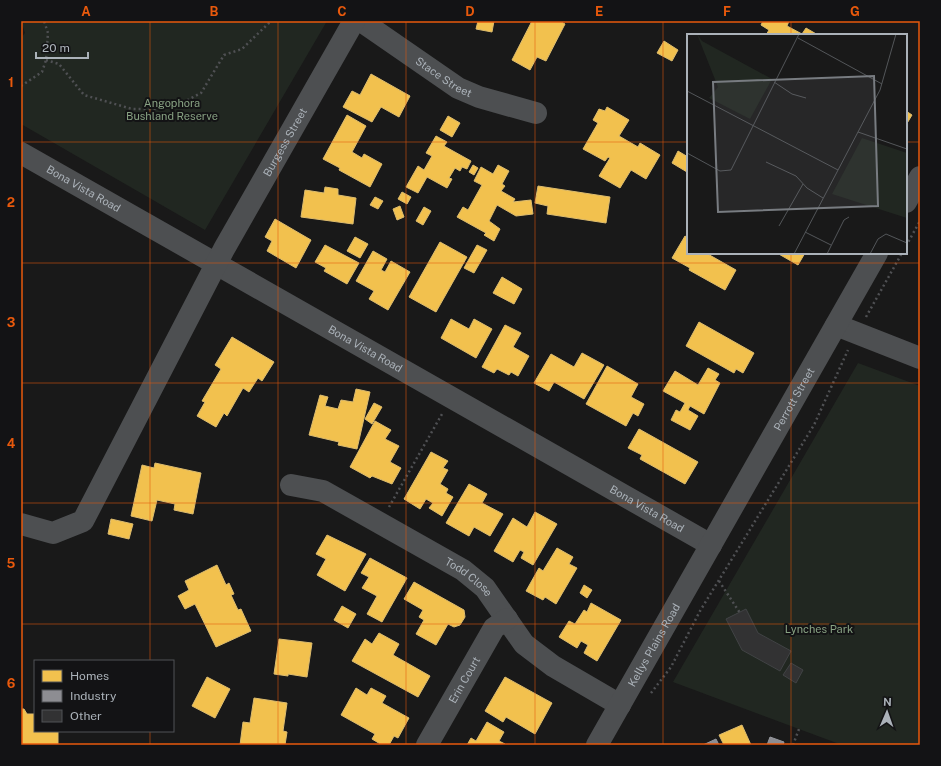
<svg xmlns="http://www.w3.org/2000/svg" width="941" height="766" viewBox="0 0 941 766" font-family="'Public Sans',sans-serif">
  <rect width="100%" height="100%" fill="#191919"/>
  <path fill="#212721" d="M327,21L205,230L21,124V38L25,33L21,21Z
    M858,363L920,386V745H842L673,682Z"/>
  <path fill="#f2c14e" stroke="#ddbc6e" d="M478,21H494L492,32L476,29Z
    M532,21H560L565,24L546,61L537,57L530,70L512,60Z
    M763,21H789L787,26L802,34L806,28L818,35H766L769,30L761,25Z
    M664,41L678,50L672,61L657,53Z
    M371,74L410,96L399,117L381,107L372,122L343,107L352,91L360,95Z
    M607,107L629,120L619,136L638,147L640,143L660,155L646,179L631,170L620,188L599,176L610,158L608,157L605,161L583,149L598,123L593,120L599,109L605,111Z
    M906,111L912,115L906,125Z
    M347,115L366,126L352,152L362,158L364,154L382,164L370,187L339,170L340,168L323,159Z
    M448,116L460,123L452,137L440,130Z
    M436,136L447,142L444,146L471,161L467,169L462,167L460,171L455,168L449,178L452,179L447,188L427,177L418,193L406,187L418,166L424,170L432,156L426,153Z
    M678,151L688,157L687,172L672,163Z
    M473,165L478,168L474,175L469,172Z
    M498,165L509,171L502,184L505,186L501,191L515,199L513,202L531,200L533,214L516,216L497,205L489,221L500,229L494,241L484,235L486,233L457,217L463,207L468,210L482,185L474,181L481,167L493,174Z
    M538,186L610,197L606,223L547,214L548,206L535,203Z
    M325,187L338,189V195L356,198L353,224L301,217L305,190L324,193Z
    M402,192L411,197L407,204L398,199Z
    M375,197L383,201L378,209L370,205Z
    M400,206L404,217L397,220L393,209Z
    M424,207L431,211L423,225L416,221Z
    M275,219L311,240L296,268L267,251L272,241L265,237Z
    M685,236L688,238V253H706L736,270L725,290L689,270L690,268L672,258Z
    M355,237L368,244L360,258L347,251Z
    M440,242L467,257L436,312L409,297Z
    M325,245L359,263L347,284L324,271L326,268L315,262Z
    M477,245L487,250L474,273L464,268Z
    M373,251L387,259L381,270L385,272L391,261L410,272L388,310L369,299L374,291L356,281Z
    M777,253H805L798,265Z
    M502,277L522,289L514,304L493,293Z
    M451,319L469,329L474,319L492,329L476,358L441,338Z
    M699,322L754,353L743,373L736,369L734,373L686,346Z
    M505,325L521,333L513,347L529,356L518,376L511,372L509,375L497,369L494,373L482,367Z
    M232,337L274,362L262,381L258,378L249,392L243,388L227,416L224,413L216,427L197,416L205,402L202,401L221,369L215,365Z
    M582,353L604,365L584,399L554,382L549,391L534,383L551,354L574,367Z
    M607,366L638,384L631,397L644,404L638,416L633,413L626,426L586,404Z
    M708,368L719,374L715,380L720,383L704,414L690,406L688,410L698,416L690,430L671,420L676,410L680,412L685,403L663,391L675,371L698,385Z
    M356,389L370,392L357,449L338,445L339,442L309,435L320,395L328,397L325,406L338,409L341,400L353,402Z
    M374,403L382,407L372,424L365,419Z
    M375,421L391,430L385,439L399,446L390,462L401,468L392,484L372,476L370,478L350,467Z
    M639,429L698,462L685,484L640,459L642,455L628,448Z
    M431,452L448,461L443,468L448,470L440,484L448,489L446,493L453,497L442,516L429,508L433,503L426,499L420,509L404,499Z
    M155,463L201,473L193,514L174,510L175,504L157,500L152,521L131,516L142,465L154,468Z
    M469,484L487,494L482,503L503,514L490,536L474,527L469,536L446,523Z
    M535,512L557,524L533,565L521,558L524,552L520,550L513,562L494,551L513,518L527,527Z
    M111,519L133,524L129,539L108,534Z
    M327,535L366,554L345,591L317,575L326,559L316,554Z
    M557,548L573,557L569,564L577,568L556,604L545,597L543,600L526,591L539,568L543,571Z
    M370,558L407,578L382,622L367,614L377,596L362,588L369,577L361,573Z
    M217,565L226,585L229,583L234,594L231,595L238,610L241,609L251,631L216,647L195,604L185,609L178,596L189,590L185,581Z
    M414,582L464,610L465,617L460,625L454,627L448,624L436,645L416,634L424,620L419,617L423,610L404,599Z
    M584,585L592,590L587,598L580,593Z
    M591,603L621,620L597,661L584,653L588,645L581,641L577,648L559,637L569,621L575,624L584,610L587,612Z
    M342,606L356,614L348,628L334,620Z
    M379,633L399,644L393,655L430,676L418,697L352,661L365,639L372,644Z
    M279,639L312,643L307,677L288,674V676L274,674Z
    M207,677L230,689L215,718L192,706Z
    M505,677L552,703L535,734L506,717L503,722L485,711Z
    M356,688L367,695L371,688L386,696L382,703L409,718L398,738L394,736L389,745H382L372,739L375,734L341,715Z
    M254,698L287,703L283,731L287,732L285,745H240L243,722L250,723Z
    M21,709H24L27,714H35V731H58V745H21Z
    M487,722L504,732L499,741L505,744L504,745H467L471,738L476,741Z
    M742,725L751,745H724L719,735Z"/>
  <path fill="#8d8d92" stroke="#96989e" d="M770,737L784,742L783,745H767Z
    M716,739L719,745H703Z"/>
  <path fill="#323233" stroke="#414345" d="M746,609L758,633L791,651L780,671L742,650L726,619Z
    M791,663L803,670L796,683L783,675Z"/>
  <g fill="none" stroke-linecap="round" stroke-linejoin="round">
    <path stroke="#4f5053" stroke-width="2.5" stroke-dasharray="2 3" stroke-linecap="butt" d="M46,60L59,64L84,95L132,109H155L180,104L201,93L224,55L242,49L271,21
      M21,86L42,72L46,60L48,33L44,21
      M906,246L920,221
      M866,317L902,253
      M389,507L442,414
      M719,581L740,613
      M651,693L671,667L700,611L814,425L848,350
      M793,745L799,729"/>
    <g stroke="#4d4f51" stroke-width="22">
      <path id="s1" d="M361,21L458,88L479,97L536,113"/>
      <path id="s2" d="M21,153L711,545"/>
      <path d="M906,202L920,177"/>
      <path d="M836,325L920,358"/>
      <path id="s3" d="M291,485L323,491L463,570L485,588L524,644L553,666L620,705"/>
      <path id="s4" d="M21,524L53,533L83,521L224,249L354,21"/>
      <path id="s5" d="M427,745L494,628L507,619"/>
      <path id="s6" d="M597,745L877,253"/>
    </g>
  </g>
  <path fill="none" stroke="#e8590c" stroke-width="1" stroke-opacity="0.55" d="M150,21V661M278,21V745M406,21V745M535,21V745M663,21V745M791,21V35M21,142H688M906,142H920M791,253V745M21,263H920M21,383H920M21,503H920M21,624H920M150,731V745"/>
  <g text-anchor="middle" dominant-baseline="central" stroke-width="4" stroke-linejoin="round" paint-order="stroke">
    <g font-size="11" fill="#abb2b9" stroke="#131315">
      <text stroke="none"><textPath href="#s1" startOffset="100">Stace Street</textPath></text>
      <text stroke="none"><textPath href="#s4" startOffset="495">Burgess Street</textPath></text>
      <text stroke="none"><textPath href="#s2" startOffset="72">Bona Vista Road</textPath></text>
      <text stroke="none"><textPath href="#s2" startOffset="396">Bona Vista Road</textPath></text>
      <text stroke="none"><textPath href="#s6" startOffset="398">Perrott Street</textPath></text>
      <text stroke="none"><textPath href="#s2" startOffset="720">Bona Vista Road</textPath></text>
      <text stroke="none"><textPath href="#s3" startOffset="202">Todd Close</textPath></text>
      <text stroke="none"><textPath href="#s6" startOffset="115">Kellys Plains Road</textPath></text>
      <text stroke="none"><textPath href="#s5" startOffset="75">Erin Court</textPath></text>
    </g>
    <g font-size="11" fill="#88a283" stroke="#131315">
      <text x="172" y="103">Angophora<tspan x="172" dy="13">Bushland Reserve</tspan></text>
      <text x="819" y="629">Lynches Park</text>
    </g>
  </g>
  <g transform="translate(687 34)">
    <rect width="220" height="220" fill="#191919"/>
    <path d="M10,0L15,7L85,45L63,85L22,64L31,53ZM175,104L220,119V184L145,160Z" fill="#212721"/>
    <path fill="none" stroke="#535659" stroke-width="1" d="M111,4L195,50M87,48L105,60L119,64M0,57L151,136M171,98L220,115M0,119L33,137L44,136L112,0M79,128L109,142L120,154L136,164M92,192L116,150M118,198L144,211M107,220L193,56L209,0M140,220L157,186L162,183M183,220L191,205L199,200L220,209"/>
    <path fill="#787c81" fill-opacity="0.15" stroke="#787c81" stroke-width="2" d="M187,42L191,172L31,178L26,48Z"/>
    <rect width="220" height="220" fill="none" stroke="#abb2b9" stroke-width="2"/>
  </g>
  <rect width="941" height="766" fill="none" stroke="#131315" stroke-width="44"/>
  <rect x="34" y="660" width="140" height="72" fill="#131315" stroke="#505357"/>
  <rect x="42" y="670" width="20" height="12" fill="#f2c14e" stroke="#505357"/>
  <text x="70" y="680" font-size="12" fill="#abb2b9">Homes</text>
  <rect x="42" y="690" width="20" height="12" fill="#8d8d92" stroke="#505357"/>
  <text x="70" y="700" font-size="12" fill="#abb2b9">Industry</text>
  <rect x="42" y="710" width="20" height="12" fill="#323233" stroke="#505357"/>
  <text x="70" y="720" font-size="12" fill="#abb2b9">Other</text>
  <g transform="translate(887 712) rotate(2)" stroke="#131315" stroke-width="3" paint-order="stroke">
  <path d="M0-3L7 15L0 10L-7 15Z" fill="#abb2b9"/>
  <text y="-6" font-size="11" font-weight="bold" text-anchor="middle" fill="#abb2b9">N</text>
  </g>
  <path d="M36 52v6h52v-6" fill="none" stroke="#abb2b9" stroke-width="2"/>
  <text x="42" y="52" font-size="12" fill="#abb2b9" stroke="#131315" stroke-width="3" paint-order="stroke">20 m</text>
  <rect x="22" y="22" width="897" height="722" fill="none" stroke="#e8590c" stroke-width="1.5"/>
  <g font-size="13" text-anchor="middle" font-weight="bold" fill="#e8590c">
    <text x="86" y="16">A</text>
    <text x="214" y="16">B</text>
    <text x="342" y="16">C</text>
    <text x="470" y="16">D</text>
    <text x="599" y="16">E</text>
    <text x="727" y="16">F</text>
    <text x="855" y="16">G</text>
    <text x="11" y="87">1</text>
    <text x="11" y="207">2</text>
    <text x="11" y="327">3</text>
    <text x="11" y="448">4</text>
    <text x="11" y="568">5</text>
    <text x="11" y="688">6</text>
  </g>
</svg>
